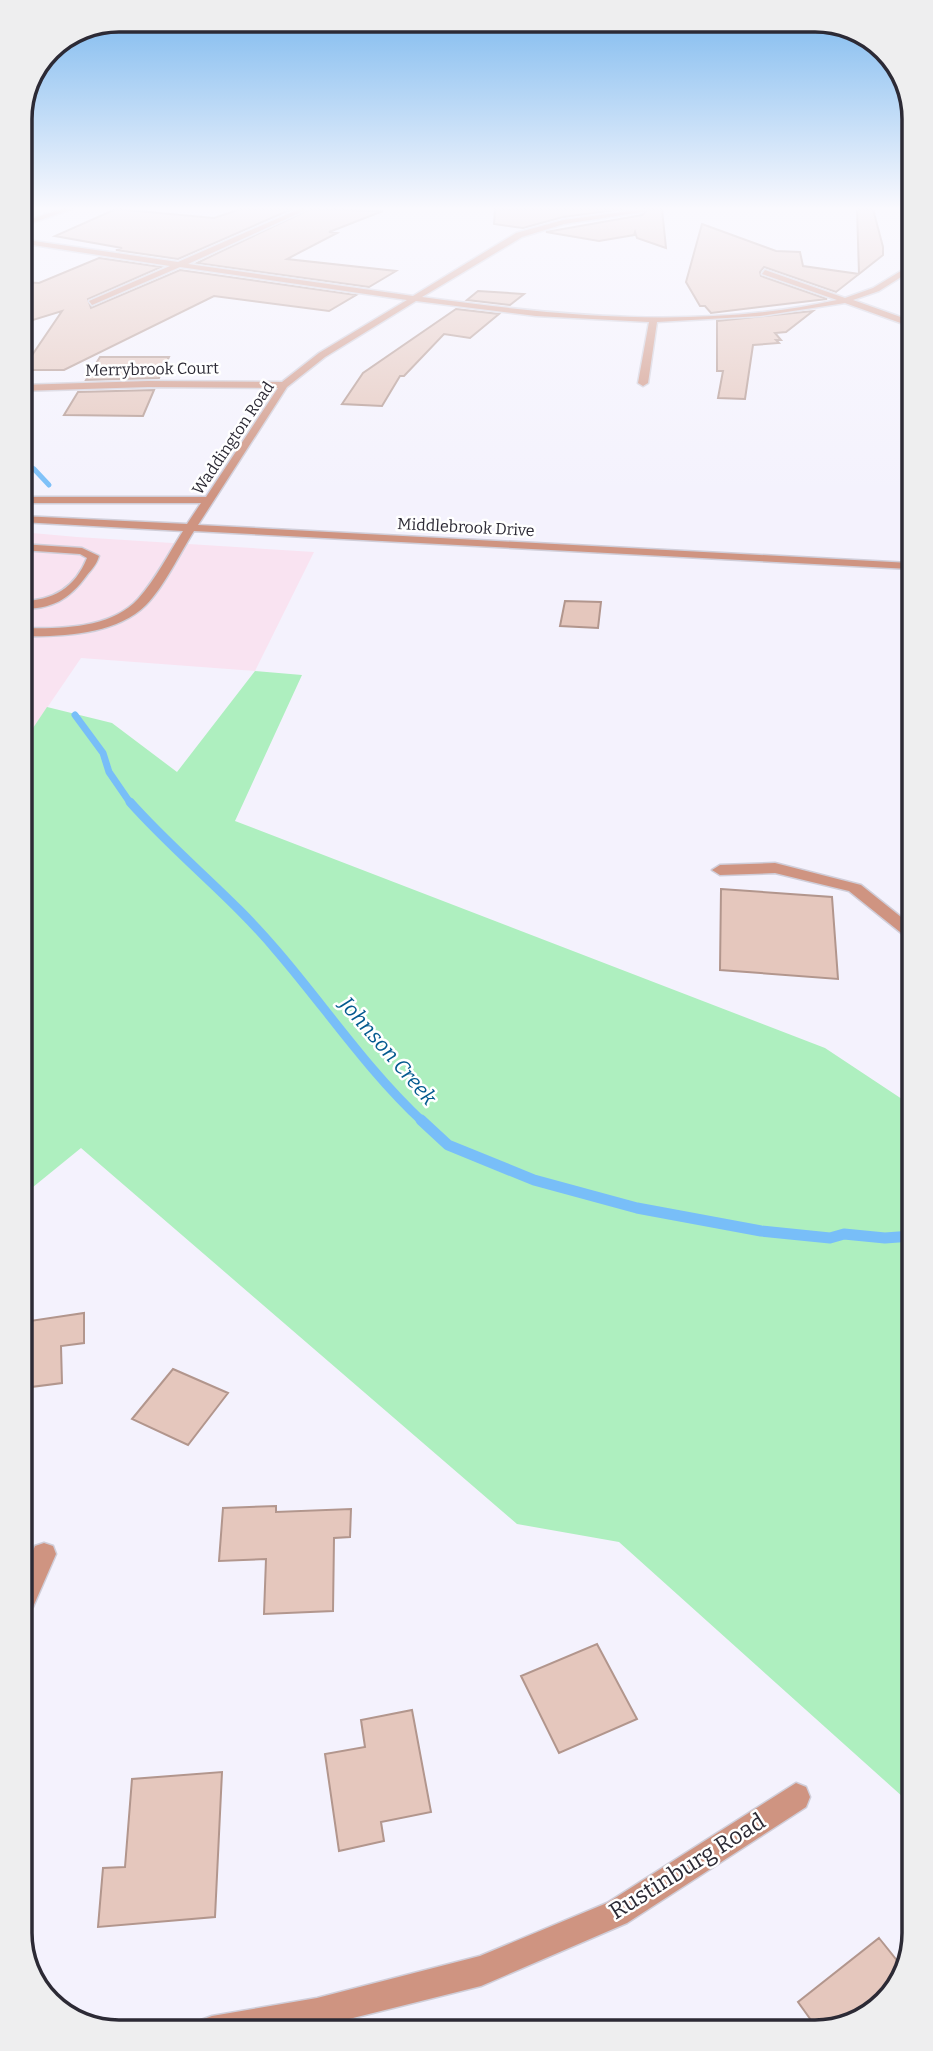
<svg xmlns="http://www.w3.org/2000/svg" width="933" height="2051" viewBox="0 0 933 2051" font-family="Bitter,serif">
  <rect width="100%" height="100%" fill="#f4f2fd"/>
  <path fill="#f9e3f1" d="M21,532L77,537L314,552L255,671L81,658L21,746Z"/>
  <path fill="#aeefbf" d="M255,671L302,675L235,821L825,1048L911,1105L913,1806L619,1542L517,1524L81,1148L22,1196L21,746L47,707L112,723L177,772Z"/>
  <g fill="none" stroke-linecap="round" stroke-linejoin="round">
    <path stroke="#78bef8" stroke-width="5" d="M20,461L34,469L49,485"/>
    <path stroke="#78bef8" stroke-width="7" d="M75,715L103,753L109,772L131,804"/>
    <path stroke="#78bef8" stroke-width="9" d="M130,802C176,854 232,897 277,951C326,1008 368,1071 423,1122"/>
    <path stroke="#78bef8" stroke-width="11" d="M421,1120L448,1145L534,1180L637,1208L761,1231L830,1238L844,1234L885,1238L912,1236"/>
  </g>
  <path fill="#e5c7bd" stroke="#b2968d" stroke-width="2" d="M116,209L214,218L241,209H292L178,259L116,250L122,248L55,236Z
    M310,209L383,211L329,232L337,233L287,259L396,271L369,287L197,263Z
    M495,209H624L563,217L523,228L494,224Z
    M648,209H662L666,248L637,238L635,232L634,235L599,241L546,232L642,215Z
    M857,209H873L883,247V255L859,274Z
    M702,224L776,251L800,252L803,266L859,274L836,292L764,267L760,272L761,276L827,299L711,313L705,306H700L686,282Z
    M99,258L161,267L88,299L91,308L180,270L356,295L329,311L214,296L64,370H22L62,311L20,324V282L39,283Z
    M478,291L524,294L510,305L467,300Z
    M456,309L499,314L470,338L444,334L404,376H400L382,406L342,404L363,373Z
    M813,311L786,332L775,333L781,340H776L779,343L753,345L745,399L718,398L723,371H717V321Z
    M100,357H169L159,378L86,380Z
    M154,390L143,416L64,415L78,392Z
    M565,601L601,602L598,628L560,626Z
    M721,889L832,897L838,979L720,970Z
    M84,1313V1343L61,1346L62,1383L23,1388V1322Z
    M173,1369L228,1393L188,1445L132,1419Z
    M276,1506V1512L351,1509L350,1537L334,1538L333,1611L264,1614L266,1559L219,1561L223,1508Z
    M597,1644L637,1719L559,1753L521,1676Z
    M412,1710L431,1812L381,1822L384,1841L339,1851L325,1754L365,1747L361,1720Z
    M222,1772L215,1917L98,1927L103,1868L125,1867L132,1779Z
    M879,1938L903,1968L897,1988L847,2026L816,2027L798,2002Z"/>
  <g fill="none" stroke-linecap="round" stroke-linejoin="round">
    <g stroke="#d0ced9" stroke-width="3">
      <path id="minor" d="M61,209H72L20,227V223Z
        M299,209H308L188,264L413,296L516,233L563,220L645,209L642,212L564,224L522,237L422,297C558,316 701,330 837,300L762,274L765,270L845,298L873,288L909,266V272L879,291L853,300L909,320V326L845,303L760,316L657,322L648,383L643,386L638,383L649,322L536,316L416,301L325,357L287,387L198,525L910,563V569L194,531C180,553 164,587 146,605C116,635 61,637 21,636V628C58,629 111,629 138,599C156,579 169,553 183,531L21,522V516L187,524L201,503H21V497H206L278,388L148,387L20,391V385L148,381L282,382L319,353L407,300L180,267L92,305L89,301L170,266L20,243V239L178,262Z
        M21,544L82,548L99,556C97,564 92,569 87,575C69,600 52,609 21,609V601C53,601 75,588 87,558L80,554L21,550Z
        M775,863L861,885L911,925V938L905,936L849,891L775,873L720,875L712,870L720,865Z
        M44,1543L53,1546L56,1554L33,1607L24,1610V1572L35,1546Z
        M796,1783L806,1787L810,1797L806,1807L627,1923L481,1986L305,2030L197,2031L201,2020L212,2016L317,1998L480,1956L607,1903Z"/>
    </g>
    <use href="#minor" fill="#cf9481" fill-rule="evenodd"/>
  </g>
  <linearGradient id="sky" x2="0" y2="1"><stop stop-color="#7bb8ee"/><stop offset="0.42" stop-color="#faf9fe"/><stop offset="1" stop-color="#faf9fe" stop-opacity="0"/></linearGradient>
  <rect width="933" height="496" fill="url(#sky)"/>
  <g text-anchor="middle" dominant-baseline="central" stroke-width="5" stroke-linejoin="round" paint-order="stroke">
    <g font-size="16" fill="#2c2a35" stroke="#fff">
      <text transform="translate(152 369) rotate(-1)">Merrybrook Court</text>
      <text transform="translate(233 438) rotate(-56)">Waddington Road</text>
      <text transform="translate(466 527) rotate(3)">Middlebrook Drive</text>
    </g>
    <g font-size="21" font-style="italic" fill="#045a8f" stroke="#fff">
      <text transform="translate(388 1051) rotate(49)">Johnson Creek</text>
    </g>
    <g font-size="23" fill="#2c2a35" stroke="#fff">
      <text transform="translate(687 1866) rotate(-32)">Rustinburg Road</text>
    </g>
  </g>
  <path d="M0 0H933V2051H0ZM119 32H815A87 87 0 0 1 902 119V1933A87 87 0 0 1 815 2020H119A87 87 0 0 1 32 1933V119A87 87 0 0 1 119 32Z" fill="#eeeeef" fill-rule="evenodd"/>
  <path fill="none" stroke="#2c2a35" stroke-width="3.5" d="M119 32H815A87 87 0 0 1 902 119V1933A87 87 0 0 1 815 2020H119A87 87 0 0 1 32 1933V119A87 87 0 0 1 119 32Z"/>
</svg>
